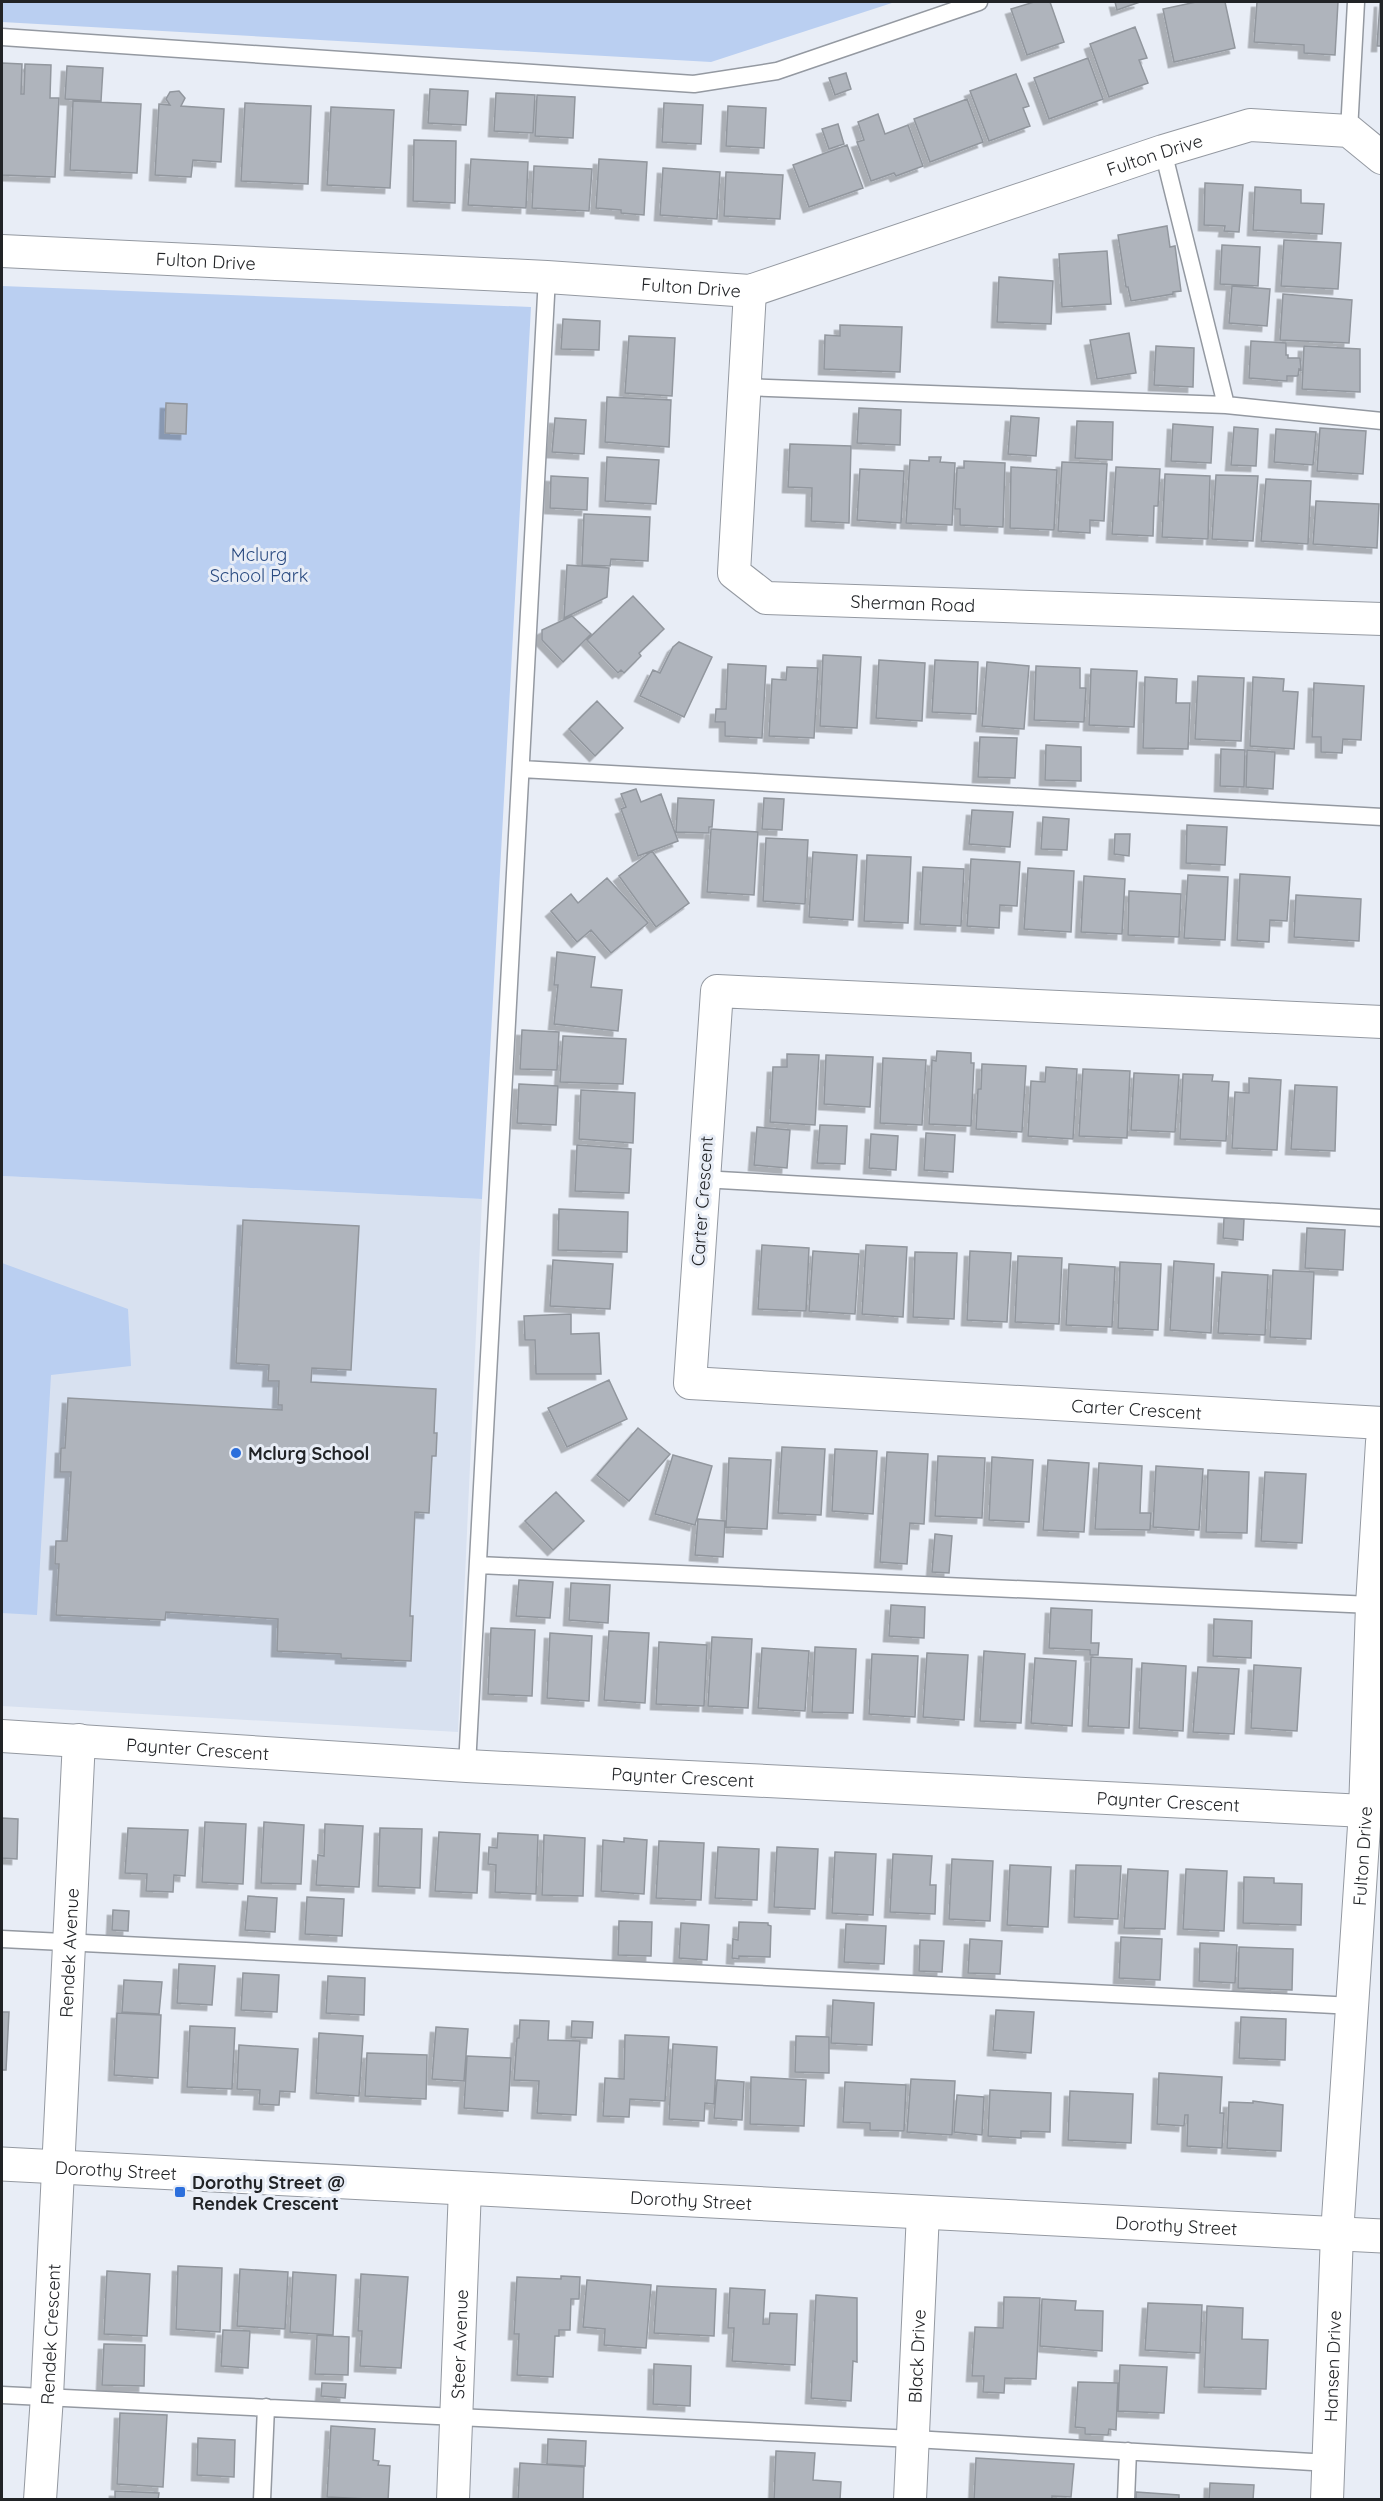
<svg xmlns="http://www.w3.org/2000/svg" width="1383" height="2501" viewBox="0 0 1383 2501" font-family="Quicksand,sans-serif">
  <defs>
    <filter id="shadow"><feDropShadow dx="-5.5" dy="5.5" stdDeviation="0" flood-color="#0004"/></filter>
  </defs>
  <rect width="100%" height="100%" fill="#e8edf6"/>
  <path fill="#d8e1f0" d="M2,1176L482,1199L458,1732L2,1706Z"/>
  <path fill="#bacff1" d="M2,2H895L711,62L2,22Z
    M2,286L531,307L482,1199L2,1176Z
    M2,1263L128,1309L131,1366L51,1375L37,1615L2,1613Z"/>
  <path fill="#afb4bc" stroke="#92979e" stroke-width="1.5" filter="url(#shadow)" d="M1034,2H1050L1064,42L1027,55L1011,9Z
    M1115,2H1140L1117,10Z
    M1196,2H1225L1235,48L1174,62L1163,9Z
    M1257,2H1338L1335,55L1304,53V45L1254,42Z
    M1380,2H1382V46H1377Z
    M1135,27L1147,58L1139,60L1148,83L1109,97L1090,44Z
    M1088,58L1103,99L1049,119L1034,78Z
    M2,63L22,64L21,94H24L25,64L51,65L50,98H59L55,177L2,175Z
    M67,66L103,68L101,101L65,99Z
    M846,73L851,89L835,95L829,78Z
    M1016,74L1029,106L1023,108L1030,126L989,141L970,91Z
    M430,89L468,91L466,125L428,123Z
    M179,91L185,98L181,106L224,109L221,162L193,160L191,177L155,175L159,104L170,105L166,99L170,92Z
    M496,93L535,95L533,133L494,131Z
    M537,95L575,97L573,138L535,136Z
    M967,99L983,142L930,162L914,119Z
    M73,101L141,104L137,173L70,170Z
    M245,103L311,106L308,184L241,181Z
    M664,103L703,105L701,144L662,142Z
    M728,106L766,108L764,148L726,146Z
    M331,107L394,110L390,188L327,185Z
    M878,114L885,134L908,125L923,166L896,176L894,173L871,181L857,142L864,140L858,122Z
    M838,124L844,144L829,149L822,129Z
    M414,140L456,141L455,203L413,201Z
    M847,145L863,188L809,207L793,165Z
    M471,159L528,162L526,208L468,205Z
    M599,159L647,162L644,215L621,213V210L596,208Z
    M534,166L592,169L589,211L532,208Z
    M663,168L720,172L717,219L660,215Z
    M726,172L783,175L780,219L724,216Z
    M1205,183L1243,185L1239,232L1224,231L1225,226L1204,225Z
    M1255,187L1301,190V203L1324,204L1322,234L1253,230Z
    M1167,226L1170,247L1175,246L1181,291L1173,292V294L1131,301L1128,287H1126L1118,235Z
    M1284,240L1341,243L1338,289L1281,286Z
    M1222,245L1260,247L1258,286L1220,284Z
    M1107,251L1111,304L1062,307L1059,254Z
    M999,277L1053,281L1051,324L997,322Z
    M1232,286L1270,289L1267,326L1229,323Z
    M1283,294L1352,300L1349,343L1280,340Z
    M563,319L600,321L599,350L561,349Z
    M840,325L902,327L900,372L824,369L825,335L840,336Z
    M1129,333L1136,373L1097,379L1090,340Z
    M629,336L675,338L672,396L625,393Z
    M1251,341L1286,343V355H1288V358H1300L1301,370L1299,369L1298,376H1287V381L1249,378Z
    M1156,346L1194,348L1193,387L1154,385Z
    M1304,346L1360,349V392L1302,389Z
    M607,397L671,400L669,447L605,442Z
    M166,403L187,404L186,434L165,433Z
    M859,408L901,410L900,445L857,443Z
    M1011,416L1039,418L1036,456L1008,454Z
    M555,418L586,420L584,454L552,452Z
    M1077,421L1113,422L1112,460L1075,458Z
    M1173,424L1213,427L1211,463L1171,461Z
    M1234,427L1258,429L1256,466L1231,465Z
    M1320,428L1366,431L1363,474L1317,471Z
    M1276,429L1316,432L1313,465L1274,462Z
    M790,444L851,446L849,523L811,521L812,488L788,487Z
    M607,457L659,460L656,504L605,501Z
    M929,457H941L940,462L955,463L952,525L906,523L910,460L929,461Z
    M964,461L1005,463L1003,527L960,525V509H955L957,468H964Z
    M1062,462L1107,464L1104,521L1090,520V533L1058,531Z
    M1011,467L1057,470L1054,530L1010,528Z
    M1116,467L1160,469L1158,506H1154L1153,536L1112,534Z
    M860,469L904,471L901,523L857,520Z
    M1165,474L1210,476L1208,539L1162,537Z
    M1216,475L1258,476L1253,541L1212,539Z
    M551,476L588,478L587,510L550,508Z
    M1266,479L1311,481L1308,544L1261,541Z
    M1316,501L1379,504L1377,548L1313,544Z
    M584,514L650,517L648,561L611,559L610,566L582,565Z
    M567,565L609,568L607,597L564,618Z
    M633,596L664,629L639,653L641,656L624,673L621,670L618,673L587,640Z
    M572,616L591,634L563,662L542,640V630Z
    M679,642L712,657L684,717L640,696L653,670L660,673L673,647Z
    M823,655L861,657L857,728L820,726Z
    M879,660L925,663L922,721L876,718Z
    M935,660L978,662L976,714L932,712Z
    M987,662L1029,666L1024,729L982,726Z
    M728,664L766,666L762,738L725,736V722H715L716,709H726Z
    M1036,666L1080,668V688H1086L1084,722L1034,720Z
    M787,667L818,668L814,738L769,736L772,679L786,680Z
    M1091,669L1137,671L1134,727L1089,725Z
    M1198,676L1244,678L1241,741L1195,739Z
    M1145,677L1177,679L1176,703H1190L1188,749L1143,748Z
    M1253,677L1284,679L1283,691L1298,692L1294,749L1250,746Z
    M1314,683L1364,686L1361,740L1343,739L1342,753L1321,752V737H1312Z
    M597,701L623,728L595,756L569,729Z
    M980,737L1017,738L1015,778L978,777Z
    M1046,745L1081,747V781L1045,780Z
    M1221,749L1245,750L1244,787L1220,786Z
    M1247,750L1275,752L1273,789L1246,787Z
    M636,789L641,802L661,794L678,841L638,856L621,809L626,807L621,794Z
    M678,798L714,800L712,827H709V833L676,832Z
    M764,798L784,799L782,830L762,829Z
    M972,810L1013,812L1010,847L969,844Z
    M1043,817L1069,819L1067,850L1041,849Z
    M1187,825L1227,827L1225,865L1186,863Z
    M711,829L758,832L754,895L707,892Z
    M1115,834H1130L1129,856L1114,854Z
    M766,838L808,840L805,904L763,901Z
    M652,851L689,903L656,927L619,876Z
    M813,852L857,855L853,920L809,917Z
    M867,855L911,857L908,923L864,921Z
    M971,859L1020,862L1017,906L1000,905L999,928L967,926Z
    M923,867L964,869L961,926L920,924Z
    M1028,868L1074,871L1071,932L1024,929Z
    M1240,874L1290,877L1287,921L1270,920L1269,942L1237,940Z
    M1188,875L1228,877L1225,940L1184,938Z
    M1084,876L1125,879L1122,934L1081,932Z
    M607,878L648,923L611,953L591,930L577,942L551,911L571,894L578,903Z
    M1129,891L1181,894L1179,937L1128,935Z
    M1296,895L1361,899L1359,941L1294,937Z
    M557,952L595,957L591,987L622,990L618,1031L554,1024L558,985H554Z
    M522,1030L559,1032L557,1070L520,1069Z
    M563,1036L626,1039L623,1084L560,1082Z
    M937,1051L971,1053V1063H974L971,1126L929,1124L932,1060L936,1061Z
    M787,1054L819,1055L815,1125L770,1122L773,1067H787Z
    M826,1055L873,1057L870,1107L824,1104Z
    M883,1058L926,1060L922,1125L880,1123Z
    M982,1064L1026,1066L1022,1132L976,1129L978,1089H981Z
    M1046,1067L1077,1069L1073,1139L1028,1136L1031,1081L1045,1082Z
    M1083,1069L1130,1071L1127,1138L1079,1136Z
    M1134,1073L1179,1075L1175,1132L1131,1130Z
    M1183,1074L1213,1075L1212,1081L1229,1082L1226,1141L1180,1139Z
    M1249,1078L1281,1080L1277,1150L1232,1148L1235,1092L1249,1093Z
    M519,1084L558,1086L556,1125L517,1123Z
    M1295,1085L1337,1087L1335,1151L1291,1149Z
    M581,1090L635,1093L633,1143L579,1139Z
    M820,1125L847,1126L845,1164L817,1163Z
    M757,1127L790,1130L787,1168L754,1165Z
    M926,1133L955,1135L953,1172L924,1170Z
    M871,1134L898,1136L896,1170L869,1168Z
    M577,1145L631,1149L629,1193L575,1191Z
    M559,1209L628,1212L627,1252L558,1250Z
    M1224,1218L1244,1219L1243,1240L1223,1238Z
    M243,1220L359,1226L351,1370L312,1368L311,1382L436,1389L434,1433H437L436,1456H432L429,1513L415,1512L410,1616H413L411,1661L341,1658V1654L277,1651L278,1619L166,1612L165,1620L56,1615L59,1564H55L56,1541H67L71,1472H60L61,1448H65L68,1398L282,1410V1405H278L279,1381H268L269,1365L236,1363Z
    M1307,1228L1345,1230L1343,1270L1305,1268Z
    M762,1245L809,1248L806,1311L758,1309Z
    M866,1245L907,1247L903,1317L862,1314Z
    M813,1251L859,1254L855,1314L809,1311Z
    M970,1251L1011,1253L1007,1322L967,1320Z
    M915,1252L957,1253L954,1319L913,1317Z
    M1018,1256L1062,1258L1059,1324L1015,1322Z
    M553,1260L613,1264L610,1309L550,1306Z
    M1174,1261L1214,1264L1211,1333L1170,1330Z
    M1120,1262L1161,1264L1158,1330L1118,1328Z
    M1069,1264L1115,1267L1112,1327L1066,1325Z
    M1273,1270L1314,1272L1311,1339L1270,1337Z
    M1222,1272L1268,1275L1265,1335L1218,1333Z
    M571,1314V1334L599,1333L601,1374H536L535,1340H525L524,1316Z
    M609,1380L627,1419L567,1447L548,1408Z
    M638,1428L670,1454L629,1501L597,1475Z
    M782,1447L825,1449L821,1515L778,1513Z
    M835,1449L877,1451L873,1514L832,1511Z
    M887,1452L928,1454L924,1524L910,1523L907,1564L880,1562Z
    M673,1455L712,1466L695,1525L655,1514Z
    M938,1456L985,1458L982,1518L935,1516Z
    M992,1457L1033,1460L1029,1522L989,1520Z
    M729,1458L771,1460L767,1529L726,1527Z
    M1048,1460L1089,1463L1084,1532L1043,1530Z
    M1099,1463L1142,1466L1140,1513H1151L1150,1530L1095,1529Z
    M1156,1466L1203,1469L1199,1530L1153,1527Z
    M1208,1470L1249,1472L1247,1533L1206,1532Z
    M1265,1472L1306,1474L1302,1543L1261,1541Z
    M556,1492L584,1521L553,1550L525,1521Z
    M698,1519L725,1521L723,1557L695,1555Z
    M935,1534L952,1536L949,1573L932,1572Z
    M519,1580L553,1582L550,1618L516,1616Z
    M571,1583L610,1585L608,1623L569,1620Z
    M891,1605L925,1607L924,1638L889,1636Z
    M1051,1608L1092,1610L1091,1643H1099L1098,1655H1090V1650L1049,1648Z
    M1214,1619L1252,1621L1251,1658L1213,1656Z
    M491,1628L535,1630L532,1696L488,1694Z
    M609,1631L649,1633L645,1703L604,1700Z
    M550,1633L592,1636L589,1701L547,1698Z
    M712,1637L752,1639L748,1708L708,1706Z
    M659,1642L707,1645L704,1706L656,1704Z
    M815,1647L856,1649L853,1713L812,1712Z
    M762,1648L809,1651L805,1711L758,1708Z
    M984,1651L1025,1654L1021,1723L980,1721Z
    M927,1653L968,1655L964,1720L923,1717Z
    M872,1654L918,1656L915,1717L869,1714Z
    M1091,1657L1132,1659L1129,1728L1088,1726Z
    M1035,1658L1076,1661L1072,1726L1031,1723Z
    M1142,1663L1186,1666L1183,1731L1139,1728Z
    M1254,1665L1301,1668L1297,1731L1251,1728Z
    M1198,1667L1239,1669L1234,1734L1193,1732Z
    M2,1818L18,1819L17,1859L2,1858Z
    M205,1822L246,1824L243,1884L202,1882Z
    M264,1822L304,1825L301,1884L261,1883Z
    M325,1824L363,1826L359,1887L316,1885L318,1855L324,1856Z
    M128,1828L188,1830L185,1876L174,1875L173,1892L146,1891L147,1874L125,1873Z
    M380,1828L422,1829L420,1888L378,1886Z
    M439,1832L480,1834L477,1893L435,1891Z
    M498,1833L538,1835L536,1894L495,1892L496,1865L488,1864L489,1847L497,1848Z
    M544,1835L585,1838L583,1896L542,1895Z
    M624,1838L647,1840L644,1894L601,1891L603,1840L624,1842Z
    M659,1841L704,1843L701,1900L656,1898Z
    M718,1847L759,1849L757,1900L715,1898Z
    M777,1847L818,1849L815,1909L774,1907Z
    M835,1852L876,1854L873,1915L832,1913Z
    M893,1854L932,1856L930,1885H936L935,1914L890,1912Z
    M952,1859L993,1861L990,1921L949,1919Z
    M1010,1865L1051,1867L1048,1927L1007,1925Z
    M1076,1865L1121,1866L1118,1919L1074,1917Z
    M1128,1869L1168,1871L1165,1929L1124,1928Z
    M1186,1869L1227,1871L1224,1931L1183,1929Z
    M1244,1877L1274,1878V1883L1302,1884L1301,1925L1243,1923Z
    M248,1896L277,1898L275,1932L245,1930Z
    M307,1897L344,1899L342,1936L305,1934Z
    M113,1910L129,1911L128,1931L112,1930Z
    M619,1921L652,1922L651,1956L618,1955Z
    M739,1922L768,1923V1925L771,1926L770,1957L739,1956V1959L732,1958L733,1939L738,1940Z
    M681,1923L709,1925L707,1960L679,1958Z
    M846,1924L886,1926L884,1964L844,1962Z
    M1121,1937L1162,1939L1160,1980L1119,1978Z
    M970,1939L1002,1941L1000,1974L968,1973Z
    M920,1940L944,1941L942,1972L919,1971Z
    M1200,1943L1237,1945L1235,1983L1199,1981Z
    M1239,1947L1293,1949L1292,1990L1238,1988Z
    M179,1964L215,1966L212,2005L177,2003Z
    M243,1973L279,1975L277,2012L241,2010Z
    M328,1976L365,1978L364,2015L326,2013Z
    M124,1980L162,1982L159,2014L122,2012Z
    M833,2000L874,2003L872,2045L831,2043Z
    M996,2010L1034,2012L1031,2053L993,2050Z
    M2,2012H9L6,2070H2Z
    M117,2013L161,2015L158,2078L114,2075Z
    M1241,2017L1286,2019L1285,2060L1239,2058Z
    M520,2020L549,2021L548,2040L580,2041L576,2115L537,2113L539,2081L514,2080L517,2038H519Z
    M572,2021L593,2022L592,2038L571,2037Z
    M190,2026L235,2028L232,2089L187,2087Z
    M436,2027L468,2029L464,2081L432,2079Z
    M319,2033L363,2036L359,2096L316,2093Z
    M625,2035L669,2037L665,2101L630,2099L629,2117L603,2116L605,2078L624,2079Z
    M796,2036L829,2037V2073L795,2072Z
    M673,2044L717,2047L714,2104L705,2103L704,2121L669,2119Z
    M239,2045L298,2049L295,2092L280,2091L279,2105H276L259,2104L260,2090L237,2089Z
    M367,2053L427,2055L426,2099L365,2096Z
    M467,2056L511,2058L508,2111L464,2108Z
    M1159,2073L1222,2077L1220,2113H1224L1222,2148L1187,2146L1188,2115H1185L1184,2126L1157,2124Z
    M751,2077L806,2080L804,2126L750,2124Z
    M911,2079L955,2081L952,2135L907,2132Z
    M717,2080L744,2082L742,2120L714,2118Z
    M845,2082L906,2085L904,2131L870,2130V2123L843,2122Z
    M990,2090L1051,2093L1050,2132L1021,2131V2138L988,2136Z
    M1070,2091L1133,2094L1131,2143L1068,2140Z
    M957,2095L984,2097L982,2135L954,2132Z
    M1253,2101L1283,2105L1281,2151L1227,2148L1229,2102L1253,2103Z
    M178,2266L222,2268L220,2332L176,2329Z
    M240,2269L288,2272L285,2329L237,2326Z
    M107,2271L150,2274L147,2336L104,2334Z
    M293,2272L336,2275L333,2335L290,2332Z
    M361,2274L408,2277L401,2368L360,2366L362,2331H358Z
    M561,2276L580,2277L579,2299H571L570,2330H559V2336H555L553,2377L517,2375L519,2334H514L517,2277L561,2279Z
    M587,2280L651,2285L646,2348L604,2345L605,2329L583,2327Z
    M657,2286L716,2289L714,2336L654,2333Z
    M730,2288L765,2290L763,2324H769L770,2313L797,2314L795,2365L732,2361L734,2328H728Z
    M816,2295L857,2298V2362L853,2361L851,2401L811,2398Z
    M1004,2297L1040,2298L1036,2379L1005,2378L1004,2393L983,2392L984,2376H972L975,2327L1003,2328Z
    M1042,2299L1076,2301L1075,2310L1103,2311L1102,2351L1040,2346Z
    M1148,2303L1202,2305L1200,2353L1145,2350Z
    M1207,2306L1243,2308L1242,2339L1268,2340L1266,2389L1204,2387Z
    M223,2330L250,2331L248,2368L221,2366Z
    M317,2335L349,2337L348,2375L315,2374Z
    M104,2344L145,2345L144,2386L102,2385Z
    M654,2364L691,2366L690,2406L653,2404Z
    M1120,2365L1167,2367L1164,2413L1118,2411Z
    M1078,2382L1118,2383L1116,2430L1109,2429L1108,2435L1085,2434V2428L1075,2427Z
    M322,2383L346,2384L345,2398L321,2396Z
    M120,2413L167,2415L163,2487L117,2484Z
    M331,2426L375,2429L373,2460L379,2461L378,2465L390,2466L388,2500L327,2497Z
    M198,2438L235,2440L234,2477L197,2475Z
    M548,2439L586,2441L585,2466L547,2464Z
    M776,2451L815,2453L813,2480L841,2482L840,2500H774Z
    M976,2458L1074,2464L1071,2497L1052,2496V2500H974Z
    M520,2463L584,2467L583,2500H518Z
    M1210,2483L1254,2485L1253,2500H1209Z
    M115,2491L159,2493L158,2500H115Z
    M1136,2492L1179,2495V2500H1136Z"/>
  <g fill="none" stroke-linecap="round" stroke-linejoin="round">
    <g stroke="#9499a1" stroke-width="19">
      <path id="lane" d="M2,37L694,84L777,71L979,2
        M1349,131L1356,2
        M1163,151L1226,405
        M745,387L1226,405L1382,421
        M521,769L1382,817
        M702,1179L1382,1218
        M478,1565L1372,1605
        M467,1766L547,277
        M2,1939L1354,2006
        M2,2395L914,2439L1329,2463
        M262,2500L266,2407
        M1126,2500L1128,2451"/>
    </g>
    <g stroke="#9499a1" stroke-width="34">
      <g id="street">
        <path id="s1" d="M2,251L547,277L750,291L1163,151L1250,125L1349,131L1382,158"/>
        <path id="s2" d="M750,291L734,573L766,598L1382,619"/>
        <path id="s3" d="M1382,1022L717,991L690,1383L1382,1423"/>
        <path id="s4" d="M2,1736L467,1766L1365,1811"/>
        <path id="s5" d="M40,2500L47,2396L79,1740"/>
        <path id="s6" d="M453,2500L465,2188"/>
        <path id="s7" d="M910,2500L923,2212"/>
        <path id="s8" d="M1327,2500L1337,2234L1365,1811L1372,1605L1382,1442"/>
      </g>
    </g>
    <g stroke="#9499a1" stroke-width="35">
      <g id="secondary">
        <path id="s9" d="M2,2164L1382,2236"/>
      </g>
    </g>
    <use href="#lane" stroke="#fff" stroke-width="16"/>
    <use href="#street" stroke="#fff" stroke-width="32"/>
    <use href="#secondary" stroke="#fff" stroke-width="33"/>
  </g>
  <g fill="#2c6fdc" stroke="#e8edf6" stroke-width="2">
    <circle cx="236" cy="1453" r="6"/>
    <rect x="174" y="2186" width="12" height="12" rx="3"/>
  </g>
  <g text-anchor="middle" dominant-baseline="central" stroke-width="6" stroke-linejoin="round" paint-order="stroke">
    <g font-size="18" fill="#212326" stroke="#e8edf6">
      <text stroke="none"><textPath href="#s1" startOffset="1176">Fulton Drive</textPath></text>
      <text stroke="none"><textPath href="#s1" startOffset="204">Fulton Drive</textPath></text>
      <text stroke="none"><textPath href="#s1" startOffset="690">Fulton Drive</textPath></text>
      <text stroke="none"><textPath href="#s2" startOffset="470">Sherman Road</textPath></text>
      <text transform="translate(702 1201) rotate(-86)">Carter Crescent</text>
      <text stroke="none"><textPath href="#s3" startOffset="1506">Carter Crescent</textPath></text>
      <text stroke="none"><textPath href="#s4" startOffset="196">Paynter Crescent</textPath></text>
      <text stroke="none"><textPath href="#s4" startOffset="682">Paynter Crescent</textPath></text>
      <text stroke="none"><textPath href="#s4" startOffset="1168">Paynter Crescent</textPath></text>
      <text stroke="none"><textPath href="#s8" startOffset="645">Fulton Drive</textPath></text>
      <text stroke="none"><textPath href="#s5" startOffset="548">Rendek Avenue</textPath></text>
      <text stroke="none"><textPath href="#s9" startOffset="114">Dorothy Street</textPath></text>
      <text stroke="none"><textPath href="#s9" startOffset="690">Dorothy Street</textPath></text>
      <text stroke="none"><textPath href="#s9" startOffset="1176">Dorothy Street</textPath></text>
      <text stroke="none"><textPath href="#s5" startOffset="166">Rendek Crescent</textPath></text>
      <text stroke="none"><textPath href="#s6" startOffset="156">Steer Avenue</textPath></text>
      <text stroke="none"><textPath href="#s7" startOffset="144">Black Drive</textPath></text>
      <text stroke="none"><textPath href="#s8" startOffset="134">Hansen Drive</textPath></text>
    </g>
    <g font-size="18" fill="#294a80" stroke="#e8edf6">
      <text x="259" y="554">Mclurg<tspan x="259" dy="21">School Park</tspan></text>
    </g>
    <g font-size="18" font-weight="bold" fill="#212326" stroke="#e8edf6" text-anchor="start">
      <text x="248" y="1453">Mclurg School</text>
      <text x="192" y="2182">Dorothy Street @<tspan x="192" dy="21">Rendek Crescent</tspan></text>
    </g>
  </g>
  <rect width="1383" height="2501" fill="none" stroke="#212326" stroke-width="6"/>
</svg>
